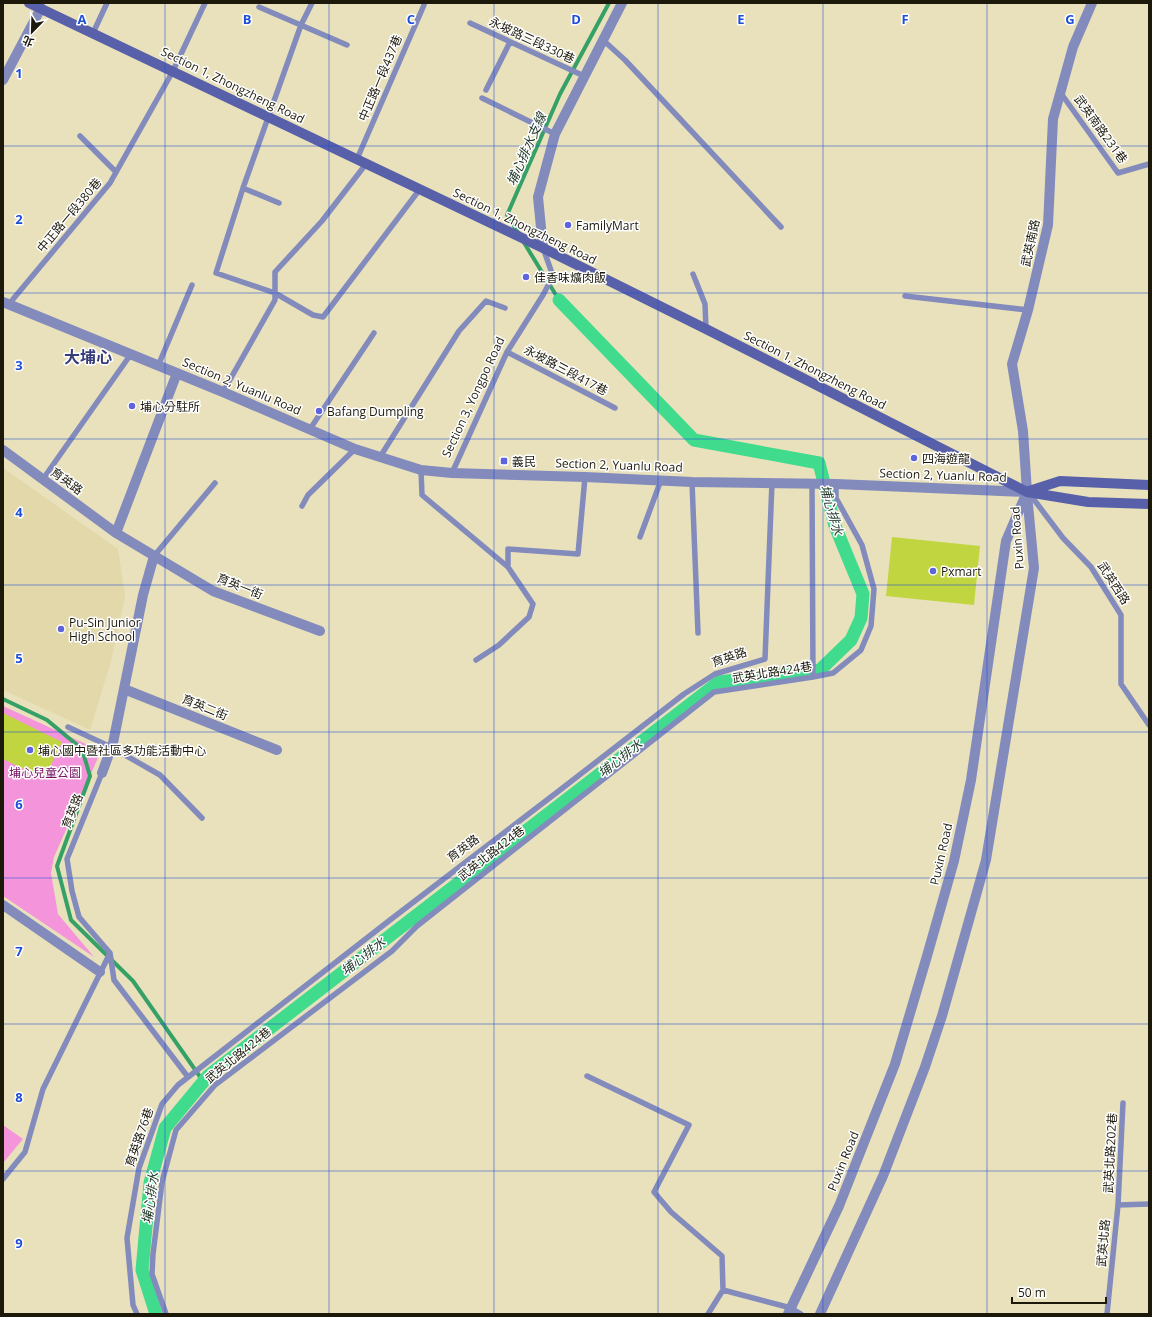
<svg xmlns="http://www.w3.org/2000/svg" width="1152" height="1317" viewBox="0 0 1152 1317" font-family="'Open Sans','Noto Sans TC',sans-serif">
  <rect width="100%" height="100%" fill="#e9e1bb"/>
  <path fill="#e2d8aa" d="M3,468L118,549L125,596L111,661L90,730L3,690Z"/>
  <path fill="#f495dc" d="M3,706L101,751L54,857L51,873L58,914L94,957L3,896Z
    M3,1125L23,1139L3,1163Z"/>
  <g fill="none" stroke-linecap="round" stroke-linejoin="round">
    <path stroke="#36a167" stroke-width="4" d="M519,234L507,215L560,94L609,3
      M523,241L559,300
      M3,699L47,720L82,749L90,776L57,866L71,920L133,981L203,1081"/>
    <path stroke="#41db8e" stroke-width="13" d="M156,1314L142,1270L150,1183L165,1128L208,1076L719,682L820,670L851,640L861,618L863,594L835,526L819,463L694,440L559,300"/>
  </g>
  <path fill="#c1d541" d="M892,537L980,546L974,605L886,596Z
    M3,713L62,742L44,779L3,759Z"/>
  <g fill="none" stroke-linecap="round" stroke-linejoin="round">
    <path stroke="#838bbd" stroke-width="5.5" d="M259,7L347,45
      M470,23L584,76
      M93,33L107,3
      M603,40L625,60L781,227
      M486,90L510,42
      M1060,92L1118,173L1149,164
      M482,98L555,134
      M80,136L116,172
      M357,159L424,5
      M243,188L301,25L312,3
      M279,203L243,188L216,273L275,293L313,315L323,317L420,189
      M693,274L705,304L706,329
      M905,296L1028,310
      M9,304L110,183L173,71L205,3
      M507,352L615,408
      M158,366L192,285
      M223,392L275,300V272L322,221L366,164
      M310,429L374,333
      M380,457L459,331L486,301L505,308
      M421,470L422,495L508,567L533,604L529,617L499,645L476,660
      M452,473L507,352L543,295L553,276L543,248
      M43,479L131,354
      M692,482L698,633
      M812,483L813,677
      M1029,493L1063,538L1091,567L1121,615V684L1149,725
      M302,506L308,495L355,449
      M640,537L661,480
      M154,556L215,483
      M508,567V549L578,554L585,477
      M68,727L111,747L160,775L202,818
      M110,953L114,980L188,1077
      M587,1076L689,1125L654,1192L671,1212L722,1256L723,1290
      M3,1179L25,1152L43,1089L110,953L79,917L72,891L67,859L102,773
      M1118,1205L1123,1103
      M137,1314L133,1305L127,1238L139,1168L162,1104L178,1085L390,920L560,790L684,694L715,674L765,659L772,482
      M166,1314L152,1274L153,1254L162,1182L176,1130L215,1085L392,951L417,926L714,692L813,677L833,673L861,650L871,626L874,589L862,545L836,498V484
      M708,1314L723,1290L791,1308L801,1314
      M1107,1314L1118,1205L1149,1204"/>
    <path stroke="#838bbd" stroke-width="10" d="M3,80L41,8
      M3,302L223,392L355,449L421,470L452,473L585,477L692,482L836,484L1027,492L1023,431L1012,364L1028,310L1048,225L1053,119L1073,47L1092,3
      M3,450L116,533L213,591L320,631
      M116,533L177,373
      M124,689L277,750
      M102,773L113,743L143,595L154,556
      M3,905L100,972"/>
    <path stroke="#838bbd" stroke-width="10" d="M543,248L538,197L555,134L622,3
      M788,1314L839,1206L895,1064L927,956L954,861L971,780L1006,541L1027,492
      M820,1314L883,1176L925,1067L942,1016L986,860L1034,568L1027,494"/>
    <path stroke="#5860a9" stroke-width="10" d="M29,3L543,248L706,329L1027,492L1088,502L1149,504
      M1029,491L1060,481L1149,485"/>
  </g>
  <path fill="none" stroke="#1d4ed8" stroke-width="1" stroke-opacity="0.55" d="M165,3V1314M329,3V1314M494,3V1314M658,3V1314M823,3V1314M987,3V1314M3,146H1149M3,293H1149M3,439H1149M3,585H1149M3,732H1149M3,878H1149M3,1024H1149M3,1171H1149"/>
  <g fill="#5e64dc" stroke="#fff" stroke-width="1.5">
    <circle cx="568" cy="225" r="4"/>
    <circle cx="526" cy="277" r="4"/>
    <circle cx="132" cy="406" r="4"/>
    <circle cx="319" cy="411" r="4"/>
    <circle cx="914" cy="458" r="4"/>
    <rect x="500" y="457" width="8" height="8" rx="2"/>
    <circle cx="933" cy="571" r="4"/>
    <circle cx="61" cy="629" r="4"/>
    <circle cx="30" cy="750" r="4"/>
  </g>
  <g text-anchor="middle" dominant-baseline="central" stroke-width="3" stroke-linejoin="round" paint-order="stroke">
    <g font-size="12" fill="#1c190b" stroke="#fff">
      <text transform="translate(532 40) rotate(25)">永坡路三段330巷</text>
      <text transform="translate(380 78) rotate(-67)">中正路一段437巷</text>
      <text transform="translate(233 85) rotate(26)">Section 1, Zhongzheng Road</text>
      <text transform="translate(1101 129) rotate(54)">武英南路231巷</text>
      <text transform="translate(69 215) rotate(-50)">中正路一段380巷</text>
      <text transform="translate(525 226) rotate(26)">Section 1, Zhongzheng Road</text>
      <text transform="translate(1030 243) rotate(-78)">武英南路</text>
      <text transform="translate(566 370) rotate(28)">永坡路三段417巷</text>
      <text transform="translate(815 370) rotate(27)">Section 1, Zhongzheng Road</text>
      <text transform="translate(242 386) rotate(23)">Section 2, Yuanlu Road</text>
      <text transform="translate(473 397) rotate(-65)">Section 3, Yongpo Road</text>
      <text transform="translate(619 465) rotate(2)">Section 2, Yuanlu Road</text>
      <text transform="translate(943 475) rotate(2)">Section 2, Yuanlu Road</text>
      <text transform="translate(67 481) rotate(36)">育英路</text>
      <text transform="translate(1017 538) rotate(-94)">Puxin Road</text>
      <text transform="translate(1114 583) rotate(57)">武英西路</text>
      <text transform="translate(240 586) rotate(22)">育英一街</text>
      <text transform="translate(729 657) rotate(-19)">育英路</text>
      <text transform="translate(772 672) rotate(-9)">武英北路424巷</text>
      <text transform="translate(205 707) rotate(22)">育英二街</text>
      <text transform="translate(72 811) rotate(-68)">育英路</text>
      <text transform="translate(463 848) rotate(-37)">育英路</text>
      <text transform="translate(491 853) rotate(-38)">武英北路424巷</text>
      <text transform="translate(941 854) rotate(-77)">Puxin Road</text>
      <text transform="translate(238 1055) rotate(-39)">武英北路424巷</text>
      <text transform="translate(139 1137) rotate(-71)">育英路76巷</text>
      <text transform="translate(1110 1153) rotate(-87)">武英北路202巷</text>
      <text transform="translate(843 1161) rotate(-68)">Puxin Road</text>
      <text transform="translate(1103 1243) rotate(-85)">武英北路</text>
    </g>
    <g font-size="12" fill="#1c190b" stroke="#fff" text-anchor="start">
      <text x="576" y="225">FamilyMart</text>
      <text x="534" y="277">佳香味爌肉飯</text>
      <text x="140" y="406">埔心分駐所</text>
      <text x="327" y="411">Bafang Dumpling</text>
      <text x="922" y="458">四海遊龍</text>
      <text x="512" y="461">義民</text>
      <text x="941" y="571">Pxmart</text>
      <text x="69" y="622">Pu-Sin Junior<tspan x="69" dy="14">High School</tspan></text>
      <text x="38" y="750">埔心國中暨社區多功能活動中心</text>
    </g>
    <g font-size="12" fill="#761164" stroke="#fff">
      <text x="45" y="772">埔心兒童公園</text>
    </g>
    <g font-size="13" font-style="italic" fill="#1f3728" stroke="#fff">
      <text transform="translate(526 149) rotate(-66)">埔心排水支線</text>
      <text transform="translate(832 510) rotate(74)">埔心排水</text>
      <text transform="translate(620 758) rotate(-38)">埔心排水</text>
      <text transform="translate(363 956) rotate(-38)">埔心排水</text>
      <text transform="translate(150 1198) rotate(-82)">埔心排水</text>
    </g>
    <g font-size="16" font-weight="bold" fill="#383d79" stroke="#fff">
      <text x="88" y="357">大埔心</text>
    </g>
  </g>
  <g font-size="13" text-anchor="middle" font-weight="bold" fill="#1d4ed8" stroke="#fff" stroke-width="3" stroke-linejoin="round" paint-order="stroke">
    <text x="82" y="24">A</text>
    <text x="247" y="24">B</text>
    <text x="411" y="24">C</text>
    <text x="576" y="24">D</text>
    <text x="741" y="24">E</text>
    <text x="905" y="24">F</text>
    <text x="1070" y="24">G</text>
    <text x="19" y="78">1</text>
    <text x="19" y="224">2</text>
    <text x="19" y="370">3</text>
    <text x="19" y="517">4</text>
    <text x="19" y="663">5</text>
    <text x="19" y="809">6</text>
    <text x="19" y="956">7</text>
    <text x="19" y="1102">8</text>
    <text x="19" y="1248">9</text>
  </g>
  <rect width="1152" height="1317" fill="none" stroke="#1c190b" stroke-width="8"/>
  <g transform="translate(32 32) rotate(203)" stroke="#ffffff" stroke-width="3" paint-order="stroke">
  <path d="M0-3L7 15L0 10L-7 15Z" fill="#1c190b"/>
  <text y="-6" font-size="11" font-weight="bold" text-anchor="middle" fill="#1c190b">北</text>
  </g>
  <path d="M1012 1297v6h94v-6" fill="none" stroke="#1c190b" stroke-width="2"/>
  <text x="1018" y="1297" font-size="12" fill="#1c190b" stroke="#ffffff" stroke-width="3" paint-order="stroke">50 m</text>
</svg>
